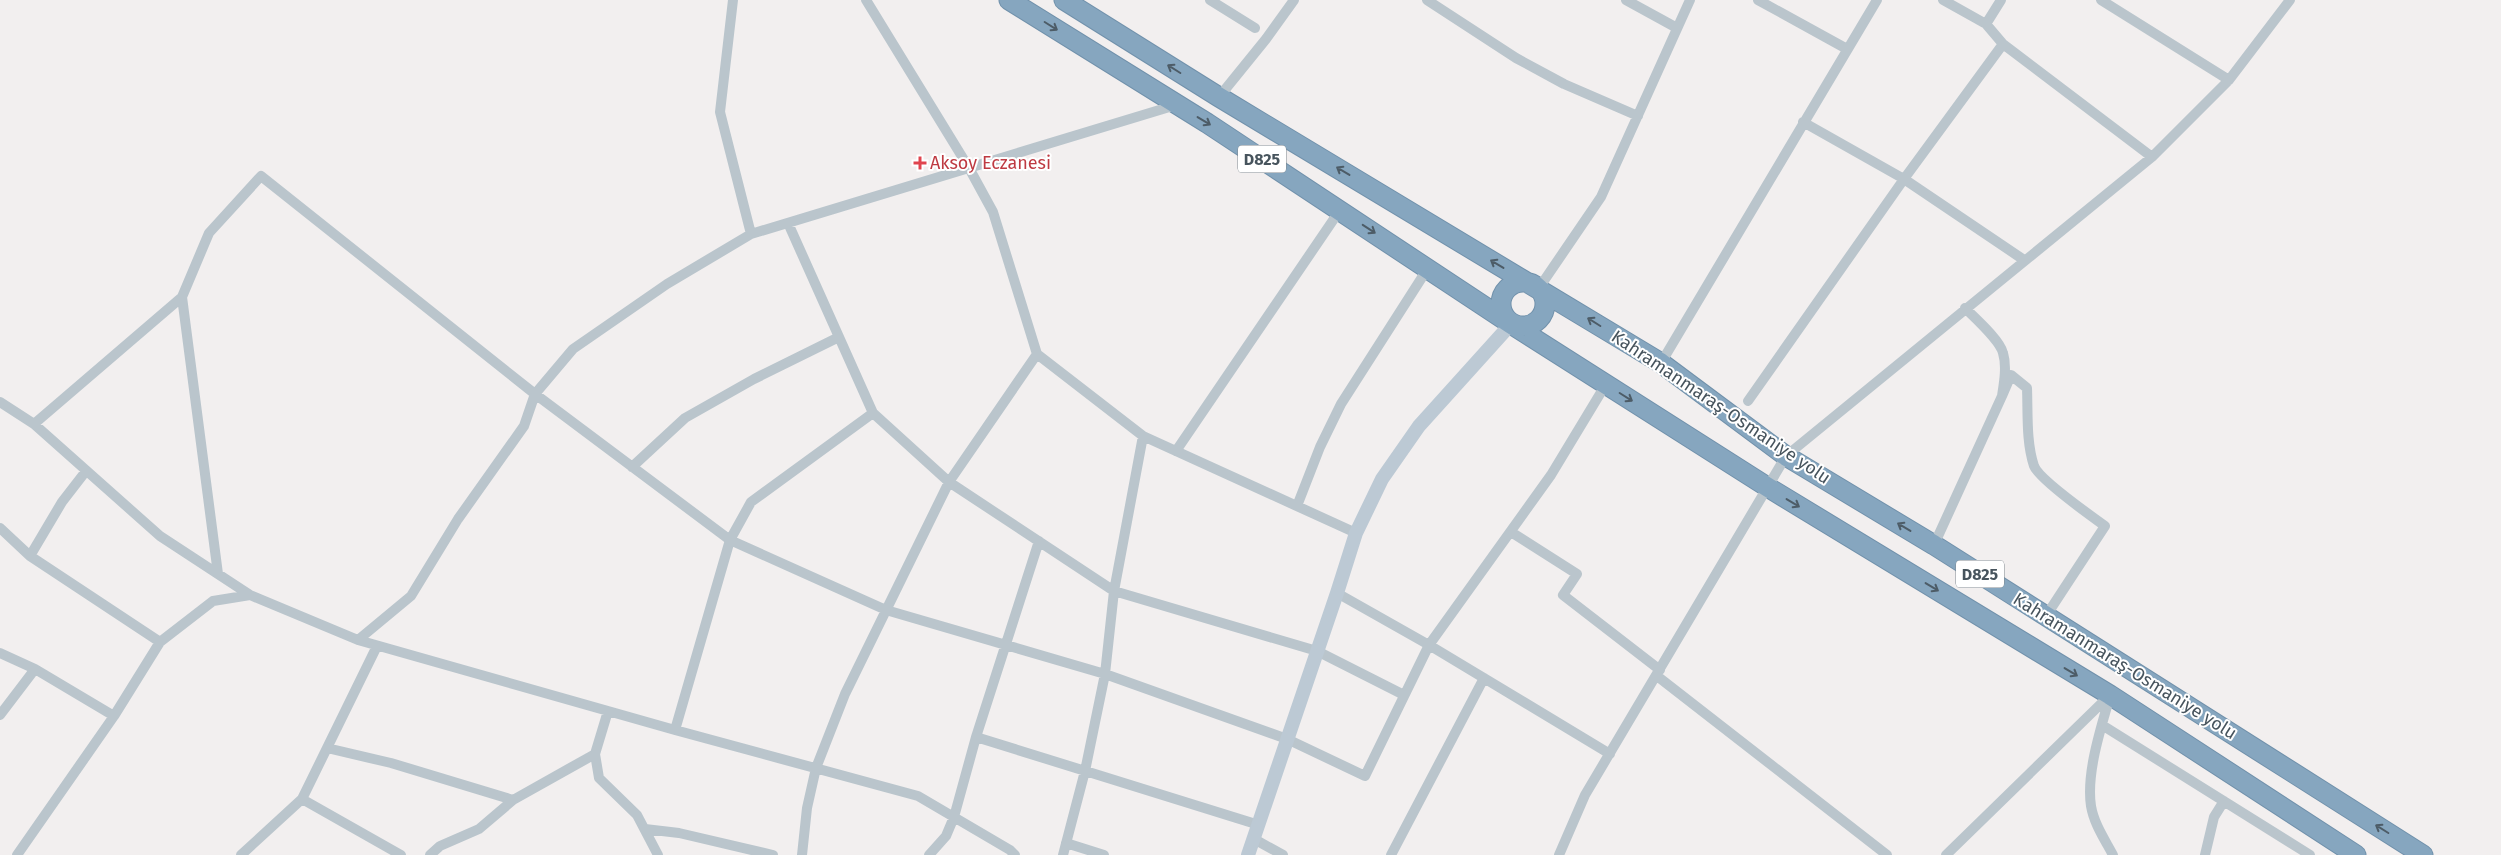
<svg xmlns="http://www.w3.org/2000/svg" width="2501" height="855" viewBox="0 0 2501 855" font-family="'Fira Sans',sans-serif">
  <rect width="100%" height="100%" fill="#f2efef"/>
  <g fill="none" stroke-linecap="round" stroke-linejoin="round">
    <g stroke="#7191ab" stroke-width="21">
      <path id="highway" d="M1009,0L1207,123L1511,324L1769,488L2110,695L2356,855
        M1064,0L1219,97L1661,363L1786,456L1934,545L2423,855
        M1501 304a22 22 0 1 1 44 0a22 22 0 1 1-44 0Z"/>
    </g>
    <path stroke="#bac5cc" stroke-width="10" d="M733,0L720,112L751,234
      M866,0L969,168L993,212L1037,354L1143,436L1356,533
      M1210,0L1255,28
      M1427,0L1516,58L1564,84L1638,116
      M1626,0L1677,28
      M1758,0L1847,49
      M1943,0L1986,24L2003,44L2152,157
      M2101,0L2229,80
      M1986,24L2001,0
      M1219,97L1266,39L1294,0
      M1803,122L1904,179L2024,260
      M788,223L873,413L949,482L1114,591L1317,651L1404,695
      M1539,288L1601,197L1690,0
      M182,297L218,574
      M1965,308C1975,318 2000,340 2003,353C2007,366 2004,383 2002,396L2011,375L2027,388C2028,413 2026,442 2034,466C2039,479 2091,516 2105,526L2046,616
      M1661,363L1877,0
      M1748,401L1904,179L2003,44
      M0,402L34,424L160,536L250,595L358,640L675,730L918,796L1010,850L1015,855
      M34,424L182,297L209,233L261,176L535,394L730,540L886,610L1105,674L1287,739L1365,776L1429,645L1551,475L1606,384
      M1176,451L1340,210
      M632,467L685,418L754,379L839,337
      M1297,506L1320,447L1341,404L1428,268
      M0,528L30,556L160,642
      M1511,532L1577,574L1563,595L1660,670
      M1934,545L2002,396
      M30,556L62,502L86,471
      M1337,593L1429,645L1610,754
      M358,640L411,596L458,519L524,426L535,394L573,349L667,284L751,234L1176,105
      M0,653L35,669L114,716
      M1657,676L1887,855
      M2110,696C2101,728 2086,773 2091,806C2094,824 2105,840 2113,855
      M608,711L595,754L599,778L637,815L658,855
      M0,715L35,669
      M2102,725L2310,855
      M675,730L730,540L751,502L873,413
      M976,737L1259,825
      M327,748L391,763L513,800L595,754
      M302,799L401,855
      M645,829L679,833L773,855
      M1254,839L1283,855
      M1066,843L1104,855
      M17,855L114,716L160,642L213,601L250,595
      M241,855L302,799L377,646
      M430,855L440,846L479,829L513,800
      M802,855L807,808L816,768L845,694L949,482L1037,354
      M929,855L946,836L954,817L976,737L1039,541
      M1063,855L1085,771L1105,674L1114,591L1143,436
      M1391,855L1484,678
      M1559,855L1585,795L1786,456L2152,157L2229,80L2290,0
      M1946,855L2110,695
      M2205,855L2214,817L2224,801"/>
    <path stroke="#bcc9d4" stroke-width="14" d="M1248,855L1337,593L1356,533L1382,479L1419,426L1511,324"/>
    <use href="#highway" stroke="#86a6bf" stroke-width="19"/>
  </g>
  <defs><path id="oneway-shaft" d="M-6 0H5M1.5-3L5.5 0L1.5 3" fill="none" stroke-width="1.6" stroke-linecap="round" stroke-linejoin="round" transform="scale(1.25)"/></defs>
  <g stroke="#4d5c67">
    <use href="#oneway-shaft" transform="translate(1051 26) rotate(32)"/>
    <use href="#oneway-shaft" transform="translate(1174 69) rotate(-148)"/>
    <use href="#oneway-shaft" transform="translate(1204 121) rotate(31)"/>
    <use href="#oneway-shaft" transform="translate(1343 171) rotate(-149)"/>
    <use href="#oneway-shaft" transform="translate(1369 229) rotate(33)"/>
    <use href="#oneway-shaft" transform="translate(1497 264) rotate(-149)"/>
    <use href="#oneway-shaft" transform="translate(1594 322) rotate(-148)"/>
    <use href="#oneway-shaft" transform="translate(1626 397) rotate(32)"/>
    <use href="#oneway-shaft" transform="translate(1793 503) rotate(31)"/>
    <use href="#oneway-shaft" transform="translate(1904 527) rotate(-149)"/>
    <use href="#oneway-shaft" transform="translate(1932 587) rotate(31)"/>
    <use href="#oneway-shaft" transform="translate(2071 672) rotate(31)"/>
    <use href="#oneway-shaft" transform="translate(2382 829) rotate(-148)"/>
  </g>
  <path fill="#e0444e" stroke="#fff" stroke-width="2" d="M917.5 155.5h5v5h5v5h-5v5h-5v-5h-5v-5h5z"/>
  <g text-anchor="middle" dominant-baseline="central" stroke-width="4" stroke-linejoin="round" paint-order="stroke">
    <g fill="#fff" stroke="#7e878e" stroke-width="1">
      <rect x="1238" y="145.5" width="48" height="27" rx="4"/>
      <rect x="1956" y="560.5" width="48" height="27" rx="4"/>
    </g>
    <g font-size="16" font-weight="bold" fill="#47545d">
      <text x="1262" y="159">D825</text>
      <text x="1980" y="574">D825</text>
    </g>
    <g font-size="18" fill="#be3a42" stroke="#fff" text-anchor="start">
      <text x="930" y="163">Aksoy Eczanesi</text>
    </g>
    <g font-size="18" fill="#47545d" stroke="#fff">
      <text transform="translate(1721 407) rotate(34)">Kahramanmaraş-Osmaniye yolu</text>
      <text transform="translate(2125 666) rotate(32)">Kahramanmaraş-Osmaniye yolu</text>
    </g>
  </g>
</svg>
